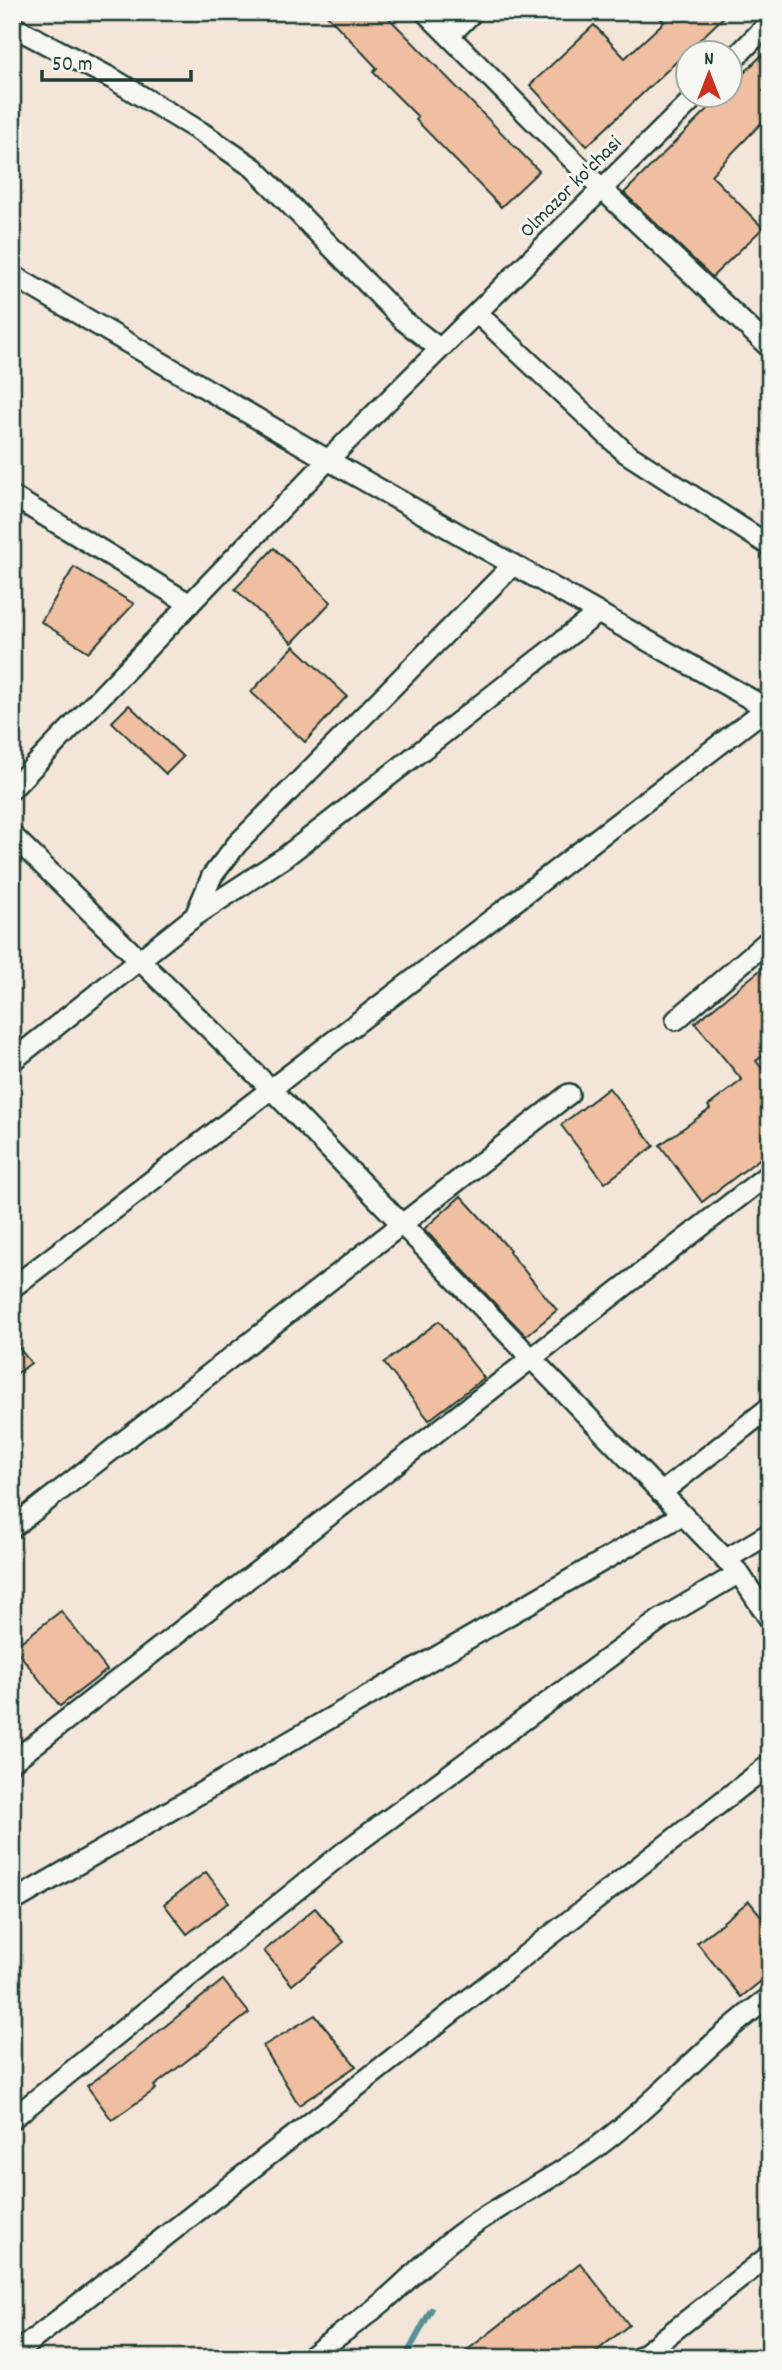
<svg xmlns="http://www.w3.org/2000/svg" width="782" height="2370" viewBox="0 0 782 2370" font-family="Dekko,sans-serif">
  <rect width="100%" height="100%" fill="#f4e5d9"/>
  <filter id="ink" filterUnits="userSpaceOnUse"><feTurbulence type="fractalNoise" baseFrequency=".0143" numOctaves="2"/><feDisplacementMap in="SourceGraphic" scale="14" xChannelSelector="R" yChannelSelector="G"/><feConvolveMatrix kernelMatrix="1 2 1 2 8 2 1 2 1" color-interpolation-filters="sRGB"/></filter>
  <g filter="url(#ink)">
    <g fill="none" stroke-linecap="round" stroke-linejoin="round">
      <path stroke="#579198" stroke-width="6" d="M405,2358L431,2310"/>
    </g>
    <path fill="#f0bea0" stroke="#1f3d34" stroke-width="2" d="M324,12H383L539,171L501,207L416,120L418,117L373,72L377,68Z
      M654,12H729L587,146L530,85L594,25L625,58L664,22Z
      M770,47V85L763,91L770,98V114L711,175L763,228L712,277L624,193L723,94H730V87Z
      M274,548L331,602L292,643L235,589Z
      M74,567L134,604L89,652L41,622Z
      M294,646L347,696L305,742L251,692Z
      M129,705L183,757L166,774L112,722Z
      M770,962V1050L756,1061L770,1079V1151L702,1202L660,1145L710,1109L708,1106L742,1080L695,1023Z
      M609,1088L654,1146L605,1183L561,1125Z
      M461,1196L510,1250L509,1252L557,1310L526,1336L424,1229Z
      M439,1321L484,1378L429,1420L384,1363Z
      M12,1339L31,1363L12,1377Z
      M61,1611L107,1670L60,1706L14,1647Z
      M206,1872L229,1902L187,1934L164,1904Z
      M749,1901L770,1927V1974L741,1997L697,1943Z
      M315,1908L344,1942L292,1985L264,1951Z
      M223,1980L249,2013L154,2086L156,2089L112,2120L87,2086L128,2056Z
      M315,2015L356,2066L299,2105L263,2046Z
      M580,2263L629,2325L588,2358H457Z"/>
    <g fill="none" stroke-linecap="round" stroke-linejoin="round">
      <g stroke="#1f3d34" stroke-width="24">
        <path id="street" d="M425,12L603,190L770,348
          M12,26L113,79L201,132L254,168L404,321L440,349L698,94
          M449,36L473,12
          M730,63L770,22
          M12,275L328,460L770,710
          M477,313L626,453L770,546
          M12,496L190,604
          M12,789L328,460L440,349
          M12,835L272,1090L739,1573L770,1620
          M195,916L212,876L237,844L513,565
          M676,1020L770,939
          M12,1061L195,916L285,857L598,613
          M12,1288L767,708
          M661,1493L770,1407
          M12,1528L569,1094
          M725,1560L770,1533
          M12,1762L770,1173
          M12,1902L682,1515
          M12,2119L344,1852L661,1619L739,1573
          M12,2356L770,1764
          M309,2358C334,2338 361,2321 385,2300C411,2278 433,2253 461,2233C506,2200 557,2178 601,2144C661,2099 709,2040 770,1997
          M639,2358L770,2255"/>
      </g>
      <use href="#street" stroke="#f6f6f2" stroke-width="19"/>
    </g>
  </g>
  <g text-anchor="middle" dominant-baseline="central" stroke-width="6" stroke-linejoin="round" paint-order="stroke">
    <g font-size="21" fill="#1f3d34" stroke="#f6f6f2">
      <text transform="translate(572 188) rotate(-45)">Olmazor ko'chasi</text>
    </g>
  </g>
  <rect width="782" height="2370" fill="none" stroke="#f6f6f2" stroke-width="42"/>
  <rect x="21" y="21" width="740" height="2328" fill="none" stroke="#1f3d34" stroke-width="2.5" filter="url(#ink)"/>
  <g transform="translate(709 74)"><circle r="33" fill="#f6f6f2" stroke="#a0aca6" stroke-width="2"/>
  <path d="M0-5L12 26L0 18L-12 26Z" fill="#c8321e"/>
  <text y="-10" font-size="19" font-weight="bold" text-anchor="middle" fill="#1f3d34">N</text>
  </g>
  <path d="M42 70v10h149v-10" fill="none" stroke="#1f3d34" stroke-width="3.5"/>
  <text x="52" y="70" font-size="21" fill="#1f3d34" stroke="#f6f6f2" stroke-width="5" paint-order="stroke">50 m</text>
</svg>
